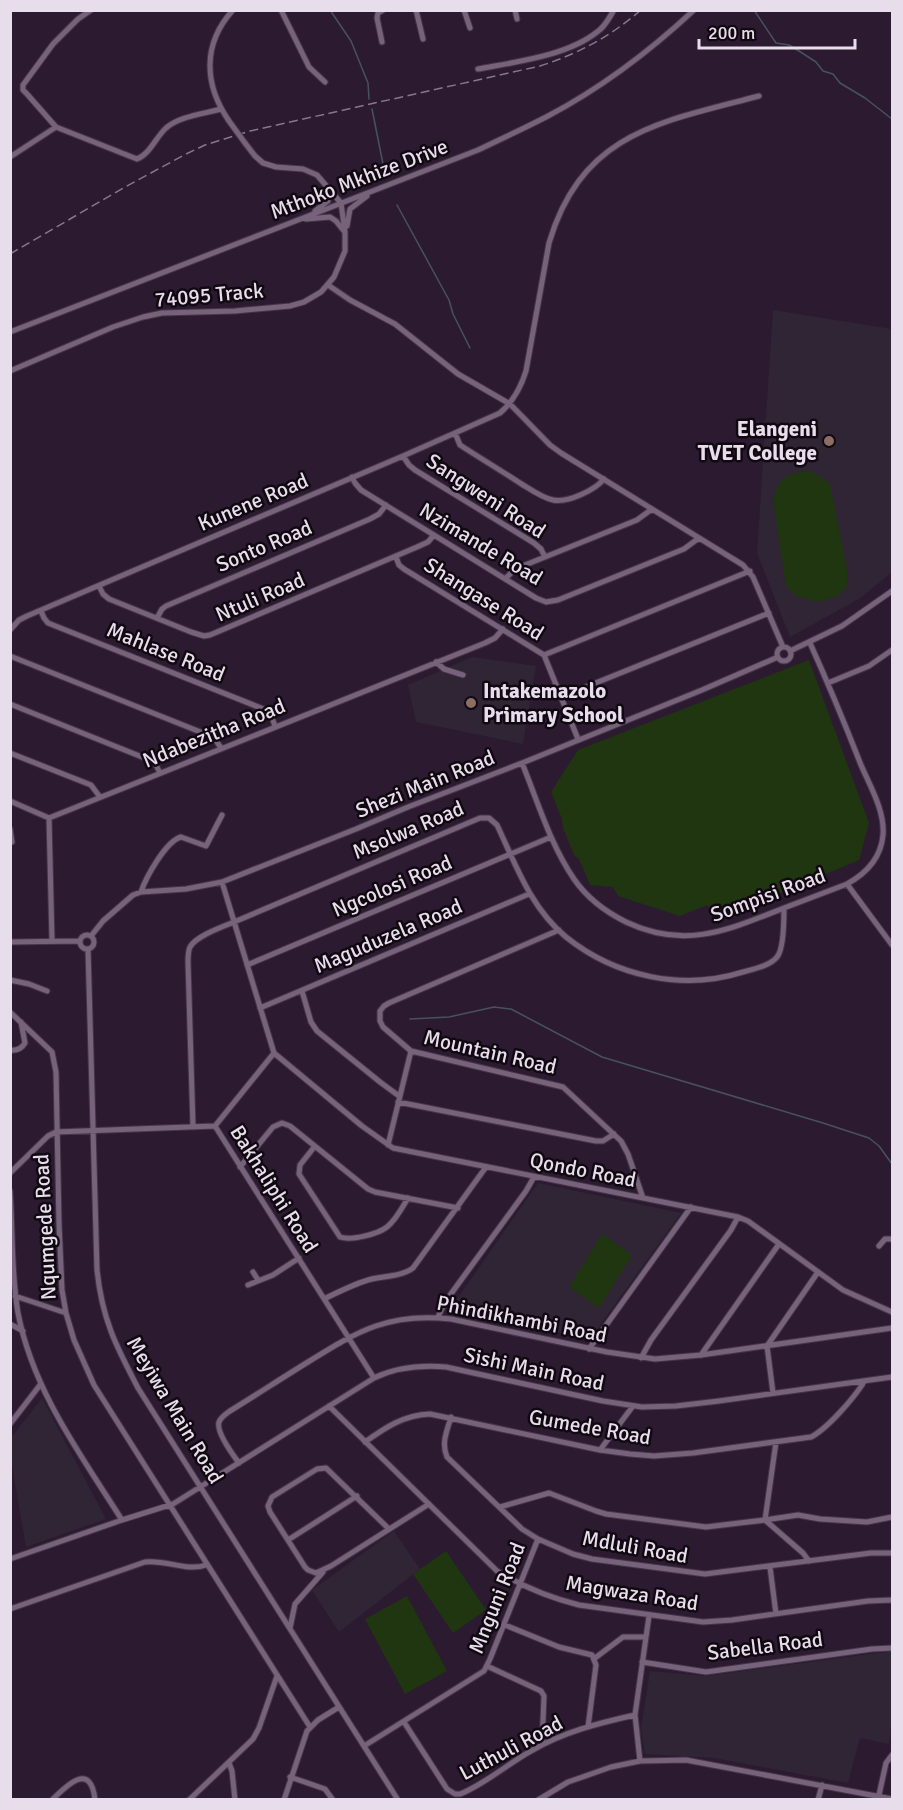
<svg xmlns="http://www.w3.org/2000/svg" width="903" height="1810" viewBox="0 0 903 1810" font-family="Signika,sans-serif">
  <rect width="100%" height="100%" fill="#2c1b30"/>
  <path fill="#2f2534" d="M773,310L892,329V572L859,599L790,637L757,553Z
    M472,657L536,666L523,744L416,722L408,685Z
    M538,1183L681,1213L590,1339L450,1309Z
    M42,1398L106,1519L26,1547L11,1460V1438Z
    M394,1531L420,1569L339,1632L312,1590Z
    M886,1652H892V1719L889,1744L860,1738L848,1783L714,1758L645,1754L641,1728L650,1671L706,1676Z"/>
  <path fill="#1f3610" d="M809,471L820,476L830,484L848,575L846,588L835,597L818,602L796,596L786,586L773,501C778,479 786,473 809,471Z
    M809,660L869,823L859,860L720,919L707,905L680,916L618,896L613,887L590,885L579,859L574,855L563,828L562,819L551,792L578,750Z
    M602,1234L632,1255L599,1308L569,1287Z
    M446,1551L486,1610L453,1633L413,1574Z
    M407,1596L447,1671L405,1694L365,1619Z"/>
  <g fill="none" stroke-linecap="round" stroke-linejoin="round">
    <path stroke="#465260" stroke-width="1.5" d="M330,10L351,41L368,83L369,99
      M754,10L776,43L789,45L799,51L816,62L823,71L833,74L840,83L865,98L892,119
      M372,109L385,174
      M397,205L449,300L453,314L470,348
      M410,1019L449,1017L494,1007L511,1009L602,1057L823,1123L869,1138L879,1146L892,1164"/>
    <g stroke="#433546" stroke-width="7">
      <path id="minor" d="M91,10L78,19L53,44L23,85V90L27,94L56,127L137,159C150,154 156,137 166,128C180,116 204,114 221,109
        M281,10L309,67L325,82
        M416,10L423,39
        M464,10L470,28
        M515,10L517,19
        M382,42L377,18L378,13L383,10
        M478,69C515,62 567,56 597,32C605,27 609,18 614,10
        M229,121C204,85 202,44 233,10
        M10,157L56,127
        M315,211L328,201L331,192
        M306,219L330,217L336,221L344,231
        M347,226L350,209L367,196
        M328,285L350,300L395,324L458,374L510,404L550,445L561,453L743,565L753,577L783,647
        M10,332L478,150C501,139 525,128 548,116C601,88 650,51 694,10
        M10,371L113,327L143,317L162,313L235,311L290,306L304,302L321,292L334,277L345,251V232L341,203L317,175L303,169L276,167L263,163L255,156L245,143
        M455,433L460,445C480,458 500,470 520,483C530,489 542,498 553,500C568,503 595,490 604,479
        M403,456L409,465L415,470L534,543L541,549L545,557L637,520L652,509
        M352,477L355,483L361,490L536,598L546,602L558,600L684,549L699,538
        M396,557L399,565L404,569L544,655L578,739
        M506,578L515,569L545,557
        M99,586L103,594L109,599L191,632L204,636L210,635L417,547L428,542L434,535
        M41,611L44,618L48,623L266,710L271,715L275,726
        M157,618L162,609L166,606L370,519L379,514L386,505
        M10,630L19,620L27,616L403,456L500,413C513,402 521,387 526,371L549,243C582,132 661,122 759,96
        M777 654a7 7 0 1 1 14 0a7 7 0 1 1-14 0Z
        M790,651L842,626L892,591
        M544,655L750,571
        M10,656L208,735L215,739L221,748
        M436,662L444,669L463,675
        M828,683L869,666L892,650
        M561,697L769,613
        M10,704L152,761L155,763L160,773
        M10,753L91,785L100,797
        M522,763C538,802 550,844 574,879C587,898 606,912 626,922C685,950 728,930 784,908C805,900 826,892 847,884C867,873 881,858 883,835C885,811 870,786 861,765C845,724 828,683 810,643
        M10,801L49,818
        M10,829L12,842
        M222,882L274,1053L215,1126L374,1378
        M847,884L892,945
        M141,892C146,877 166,841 181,837L206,846L222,815
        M559,930L389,1003L384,1006L380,1011V1021L383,1027L411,1051L563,1087L621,1141L628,1154L643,1198
        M80 942a7 7 0 1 1 14 0a7 7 0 1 1-14 0Z
        M91,936L103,921L133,895L141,892L186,889L222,882L356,829L408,807L522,763L702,690L778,657
        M52,941L49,818L485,643L495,638L503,629
        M10,942L79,941
        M88,949L97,1270C102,1319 116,1346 138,1388L398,1800
        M247,965L551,837
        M10,980L29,984L47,991
        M302,991L311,1022L317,1031L380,1082L399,1096
        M260,1008L529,894
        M10,1012L52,1052L56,1072L59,1224L62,1290L66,1313L74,1340L94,1385L310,1727
        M10,1050C17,1051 22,1048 25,1043L21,1022
        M274,1053L362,1126L393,1148L738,1217L748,1221L843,1290L892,1312
        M398,1102L596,1141H603L614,1134
        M193,1127L188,962C188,957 188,951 190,947C196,936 222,927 234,922L480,818H489L497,825C516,865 530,907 566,937C616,977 683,991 743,972C753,969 770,966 777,957C784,949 784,920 784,908
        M388,1145L411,1051
        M315,1146L300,1165L299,1174L340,1237C351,1241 378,1234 387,1227C396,1220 402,1208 408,1198
        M240,1167L273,1127L282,1123L290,1126L368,1189L375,1192L458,1208
        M10,1173L48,1136L56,1132L215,1126
        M10,1191C13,1232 11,1273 18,1313C33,1391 81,1455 122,1520
        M879,1246L885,1239H892
        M253,1272L258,1280
        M248,1285L273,1275L299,1258
        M15,1296L66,1313
        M324,1299C338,1292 352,1285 368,1280C382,1276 401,1277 413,1268L486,1167
        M438,1317L445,1302L526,1191L534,1177
        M10,1324L23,1331
        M589,1349L691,1207
        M701,1355L779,1244
        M641,1358L651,1340L731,1230L738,1217
        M773,1393L767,1346L818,1272
        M329,1406L497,1571C522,1586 551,1598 579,1605L703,1622L732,1620L868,1601L892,1600
        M451,1417C447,1431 441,1443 447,1457L522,1529L538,1539L573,1554L592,1559L705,1574L871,1553H892
        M10,1424L40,1385
        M365,1442C386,1427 404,1415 430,1414L600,1450L630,1454L654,1456L693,1453L811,1437C827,1429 854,1398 864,1382
        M776,1442L765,1520L798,1515L820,1519L867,1522L892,1517
        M600,1450L633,1406
        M239,1463C233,1455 216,1432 219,1422C221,1417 226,1414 230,1411C256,1395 282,1378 308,1362C358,1331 389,1312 451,1319L607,1352L655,1359L701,1355L892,1328
        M500,1507L549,1493L596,1511L606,1514L706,1527L765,1520L803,1553L809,1561
        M389,1529L326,1468L317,1469L272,1497L268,1506L270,1512L305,1567L308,1570L316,1573L331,1566L429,1504
        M288,1540L357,1496
        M10,1559L122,1520L173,1504L374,1378C397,1367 421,1365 446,1367L603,1401L642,1407L676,1406L719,1401L892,1377
        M770,1567L776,1614
        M10,1609L145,1562C165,1559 187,1572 206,1565
        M505,1625L559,1647L592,1655L596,1665L588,1727
        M290,1628L295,1604L323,1572
        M595,1658L623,1637H645
        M642,1662L706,1672L872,1649L892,1648
        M487,1666L541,1691L544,1696L542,1745
        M404,1722L447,1789L455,1794H460C482,1786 509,1763 531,1751C563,1732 599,1723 635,1715
        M364,1746L484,1671L490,1659L538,1539
        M640,1761L635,1715L649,1616
        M229,1763L232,1771L235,1800
        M290,1777L325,1789L333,1800
        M879,1795L886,1763L892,1755
        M52,1800C67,1785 91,1761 95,1800
        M189,1800L253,1739L259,1728L277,1676
        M284,1800L307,1731L318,1720L339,1707
        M538,1800L568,1782L611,1767L640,1761L686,1760L892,1799
        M818,1800L822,1785"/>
    </g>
    <use href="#minor" stroke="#76627b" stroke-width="5"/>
    <path stroke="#867789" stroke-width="1.5" stroke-dasharray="9 4.5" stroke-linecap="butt" d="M10,254L125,187L186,154L205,145L250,131L540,66C578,54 611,36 641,10"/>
    <g stroke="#433546" stroke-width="7" stroke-linecap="butt">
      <path id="minor-bridge" d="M229,121L245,143"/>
    </g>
    <use href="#minor-bridge" stroke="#76627b" stroke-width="5"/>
  </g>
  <g fill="#8d6e63" stroke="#100912" stroke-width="2">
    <circle cx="829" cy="441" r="6"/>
    <circle cx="471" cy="703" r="6"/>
  </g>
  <g text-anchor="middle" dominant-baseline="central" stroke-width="5" stroke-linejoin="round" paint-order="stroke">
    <g font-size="21" fill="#e8ddeb" stroke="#100912">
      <text transform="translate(359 179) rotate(-21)">Mthoko Mkhize Drive</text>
      <text transform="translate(209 295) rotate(-5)">74095 Track</text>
      <text transform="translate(486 496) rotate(33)">Sangweni Road</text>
      <text transform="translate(253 502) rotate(-23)">Kunene Road</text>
      <text transform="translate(481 544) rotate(31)">Nzimande Road</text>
      <text transform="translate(264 546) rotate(-23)">Sonto Road</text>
      <text transform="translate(260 597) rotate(-23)">Ntuli Road</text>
      <text transform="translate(484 599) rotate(32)">Shangase Road</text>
      <text transform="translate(166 652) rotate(22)">Mahlase Road</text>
      <text transform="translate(214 733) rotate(-22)">Ndabezitha Road</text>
      <text transform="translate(425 784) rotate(-22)">Shezi Main Road</text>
      <text transform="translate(408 830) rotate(-23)">Msolwa Road</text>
      <text transform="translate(392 886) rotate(-23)">Ngcolosi Road</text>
      <text transform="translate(768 895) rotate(-20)">Sompisi Road</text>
      <text transform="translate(388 936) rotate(-23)">Maguduzela Road</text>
      <text transform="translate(490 1052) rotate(13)">Mountain Road</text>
      <text transform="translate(583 1170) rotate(11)">Qondo Road</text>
      <text transform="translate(274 1189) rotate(58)">Bakhaliphi Road</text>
      <text transform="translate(45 1227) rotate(-93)">Nqumgede Road</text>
      <text transform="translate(522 1319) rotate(11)">Phindikhambi Road</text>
      <text transform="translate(534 1369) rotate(12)">Sishi Main Road</text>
      <text transform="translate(175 1410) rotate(59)">Meyiwa Main Road</text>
      <text transform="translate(590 1427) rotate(10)">Gumede Road</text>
      <text transform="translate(635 1547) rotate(10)">Mdluli Road</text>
      <text transform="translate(632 1593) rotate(9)">Magwaza Road</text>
      <text transform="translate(497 1598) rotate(-68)">Mnguni Road</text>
      <text transform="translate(765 1646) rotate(-7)">Sabella Road</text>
      <text transform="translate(511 1748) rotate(-28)">Luthuli Road</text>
    </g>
    <g font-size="21" font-weight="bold" fill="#e8ddeb" stroke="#100912" text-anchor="end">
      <text x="817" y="429">Elangeni<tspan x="817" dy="24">TVET College</tspan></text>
      <text x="483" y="691" text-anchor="start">Intakemazolo<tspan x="483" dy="24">Primary School</tspan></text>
    </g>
  </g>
  <rect width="903" height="1810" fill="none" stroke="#e8ddeb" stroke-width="24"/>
  <path d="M699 39v9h156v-9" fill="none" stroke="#e8ddeb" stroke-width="3"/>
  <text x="708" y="39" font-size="18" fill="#e8ddeb" stroke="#100912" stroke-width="4.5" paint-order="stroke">200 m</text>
</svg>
